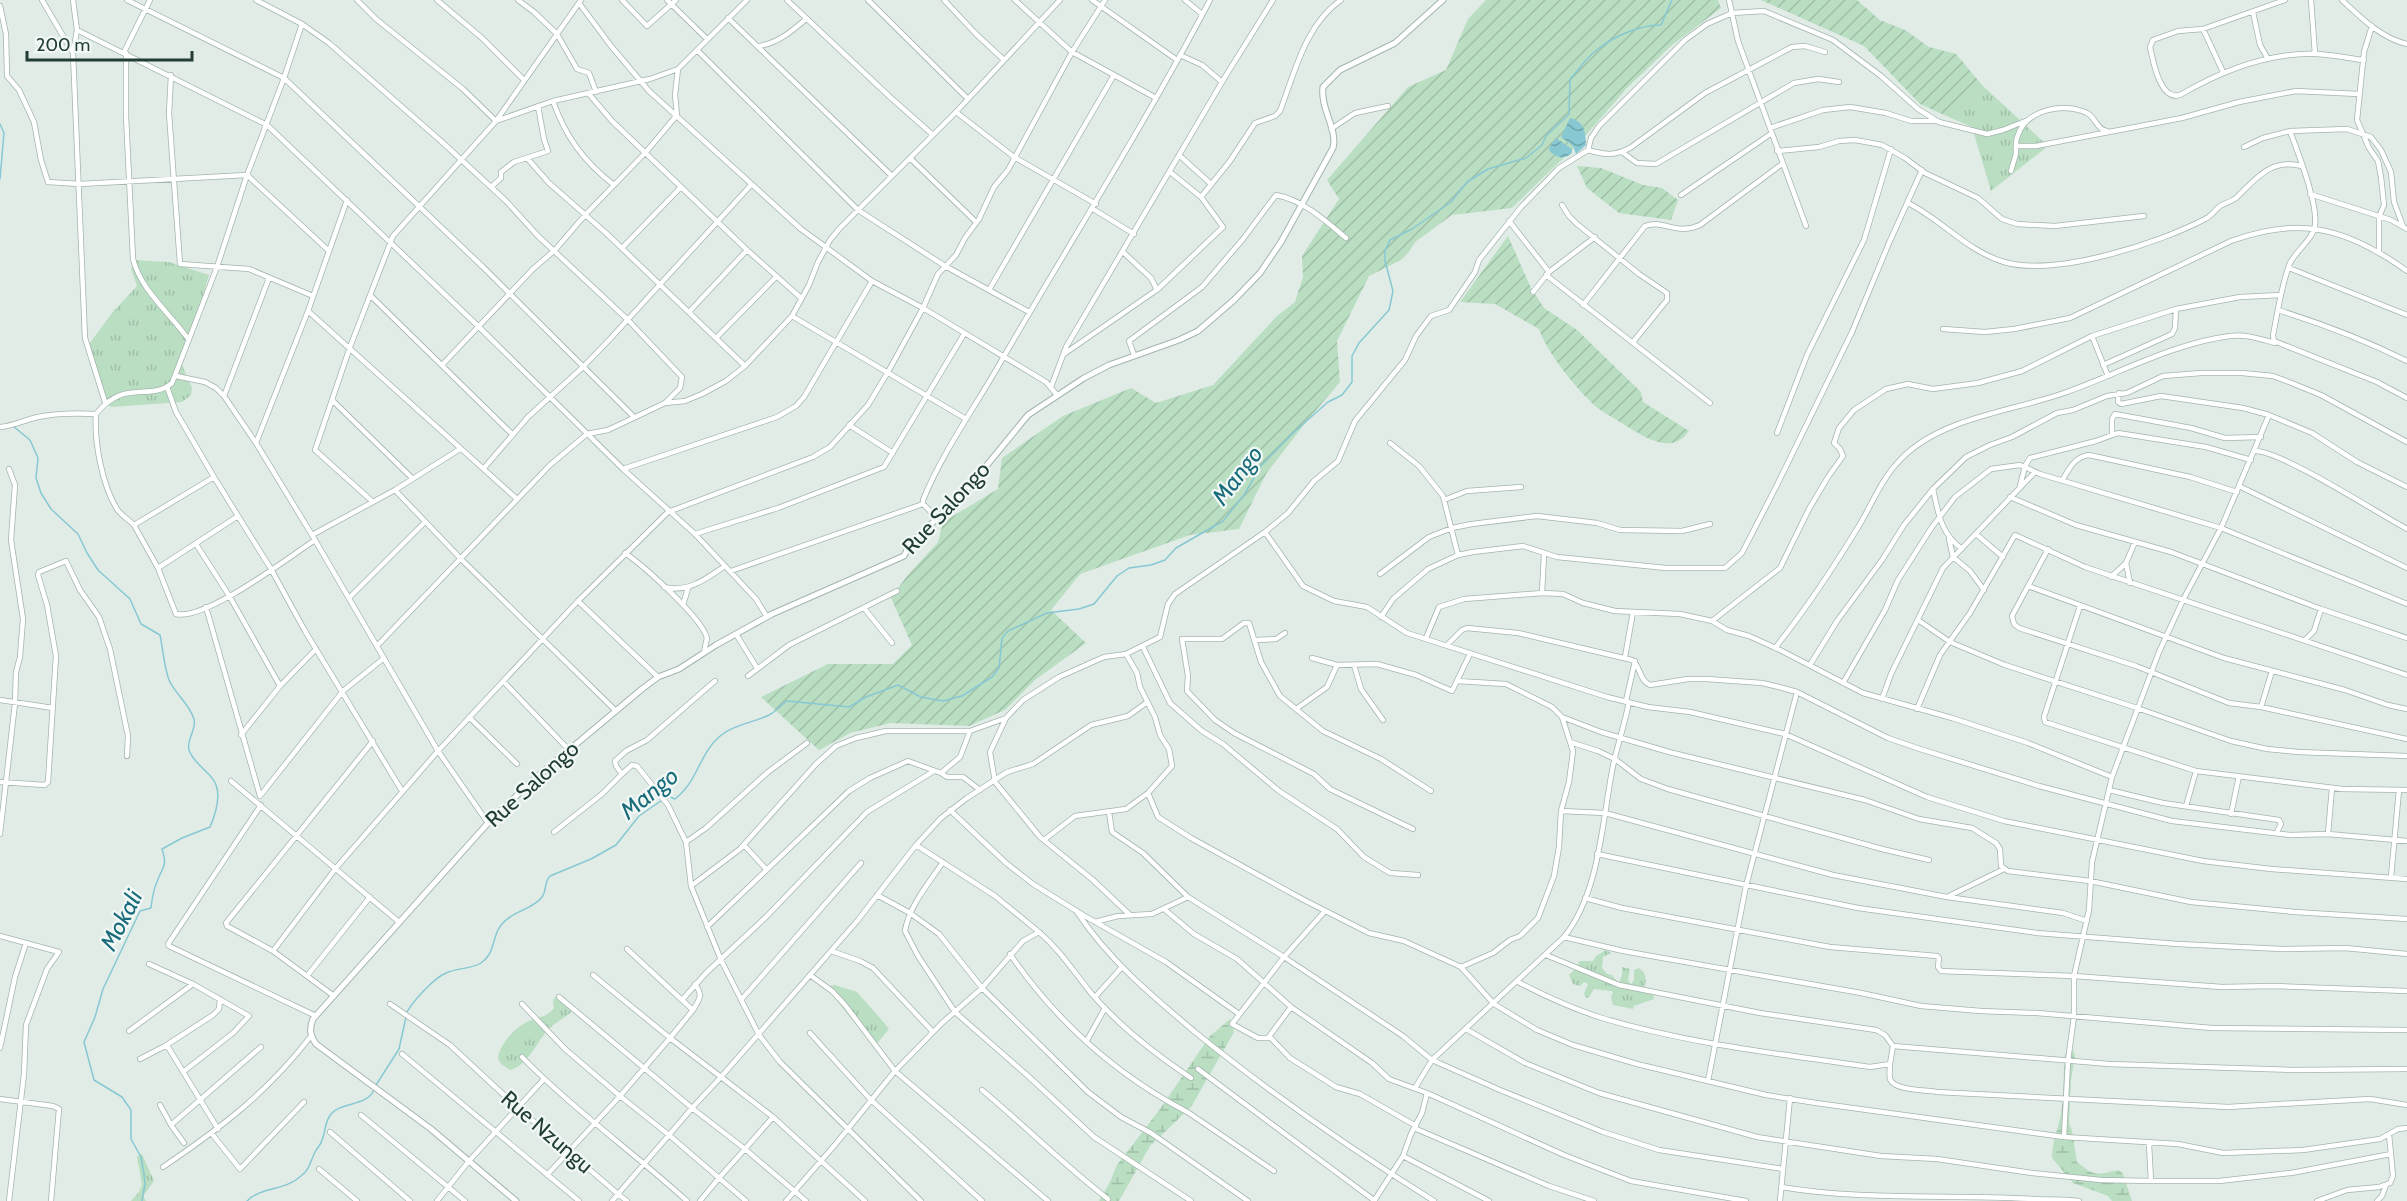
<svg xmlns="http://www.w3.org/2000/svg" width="2407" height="1201" viewBox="0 0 2407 1201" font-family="Cabin,sans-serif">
  <defs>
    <pattern id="grass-tufts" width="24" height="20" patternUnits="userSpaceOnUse" patternTransform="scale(1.5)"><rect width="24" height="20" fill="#b9dec2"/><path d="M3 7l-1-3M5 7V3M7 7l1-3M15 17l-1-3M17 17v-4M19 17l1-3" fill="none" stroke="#9fbfa7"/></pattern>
    <pattern id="wetland-marsh" width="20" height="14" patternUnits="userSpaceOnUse" patternTransform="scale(1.5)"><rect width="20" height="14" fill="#b9dec2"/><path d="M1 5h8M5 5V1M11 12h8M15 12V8" fill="none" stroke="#9fbfa7"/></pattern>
    <pattern id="garden-furrows" width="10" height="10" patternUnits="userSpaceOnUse" patternTransform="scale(1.5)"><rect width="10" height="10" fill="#b9dec2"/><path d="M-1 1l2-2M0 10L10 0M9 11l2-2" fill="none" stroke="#9fbfa7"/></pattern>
    <pattern id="water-waves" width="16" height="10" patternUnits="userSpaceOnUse" patternTransform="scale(1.5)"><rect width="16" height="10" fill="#87c8d3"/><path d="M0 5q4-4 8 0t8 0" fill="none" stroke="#6ea4ac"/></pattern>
  </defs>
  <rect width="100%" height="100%" fill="#e1ece7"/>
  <path fill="url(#grass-tufts)" d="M1983,86L2048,146L1991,191L1972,127L1951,118Z
    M134,260L169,262L209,275L182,365L192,388L191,395L182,402L111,407L103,401L87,347L112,313L137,286L131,269Z
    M1606,950L1611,953L1603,957L1602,968L1607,974L1612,975L1619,983L1622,975V967L1630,969L1628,980L1631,984L1634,980V970L1639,968C1649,975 1645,983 1644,992L1653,993L1654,999L1634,1006L1633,1009L1613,1005L1611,997L1613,992L1611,991L1594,989L1589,997L1586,998L1584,994L1588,984L1584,982L1580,986L1573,984L1569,975L1578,966L1579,961H1593L1596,956Z
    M835,985L857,992L886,1025L889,1029L874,1047L826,987Z
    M557,995L563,996L570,1003L573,1010C567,1017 557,1021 550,1028C537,1040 529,1065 510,1070L501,1064L498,1058C500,1044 515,1027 529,1021C540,1016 546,1018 554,1008L553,1000Z
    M142,1154L154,1181L143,1196L146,1201H131L139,1192L142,1185L137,1156Z"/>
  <path fill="url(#wetland-marsh)" d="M1230,1019L1234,1032L1191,1107L1150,1146L1119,1201H1099L1110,1182L1117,1165L1160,1109L1210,1036Z
    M2068,1050L2073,1051L2075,1055L2071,1080L2069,1123L2072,1131L2077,1162C2096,1178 2097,1174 2119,1170L2123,1174L2132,1201H2112L2108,1196L2073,1183L2052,1158C2052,1140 2060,1125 2062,1107C2064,1090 2063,1072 2065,1054Z"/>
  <path fill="url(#garden-furrows)" d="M1486,0H1718L1721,8L1672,45L1627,88L1580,142L1512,208L1452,215L1415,242L1409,252L1401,260L1369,276L1337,341L1340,382L1306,422L1266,474L1239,529L1190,535L1080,574L1051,610L1086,643L1035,680L1005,710L969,726L891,723L850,733L819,750L761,697L828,664H893L912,645L891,598L907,576L938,542L943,522L998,489L1002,458L1063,416L1131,388L1156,403L1213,385L1277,316L1295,302L1303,277L1302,256L1339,199L1327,180L1408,87L1446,70L1468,19Z
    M1761,0H1857L1880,20L1905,30L1929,47L1956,54L1983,86L1951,118L1920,104L1864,46Z
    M1577,166L1601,168L1643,185L1662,188L1678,200L1671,220L1619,213L1587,188Z
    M1508,236L1531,288L1544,308L1577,330L1641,392L1643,402L1689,431C1671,458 1640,434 1620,422C1611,416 1600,411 1593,404C1575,387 1546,351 1539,329L1495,304L1460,302Z"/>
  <path fill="url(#water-waves)" d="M1570,118C1585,122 1585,131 1586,145L1576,154L1573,146L1561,137Z
    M1556,138L1572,149V153C1563,160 1559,158 1550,152L1549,148Z"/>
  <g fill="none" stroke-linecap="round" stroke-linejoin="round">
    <path stroke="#87c8d3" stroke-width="1.5" d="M0,124L4,133L0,179
      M13,426L30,440L38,458L36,478L41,493L51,509L78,534L87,553L98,570L130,599L141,624L160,635C163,649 164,667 169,680C175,694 189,703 194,719C197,729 186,740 189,750C193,762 205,769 212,778C223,791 216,813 210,827L182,838L162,849C168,867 162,867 157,882C153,890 152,899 151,908L140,911L103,989L95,1017L84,1042L94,1080L122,1097L131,1110V1139L141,1157L144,1174L145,1184L142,1201
      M407,1012C413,1001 434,978 446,973C456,968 472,969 481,963C494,954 492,942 498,930C509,910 532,911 542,897C547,890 544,882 550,876L591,859L616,845L639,816L668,796L675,799C698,781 699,755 718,738C731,725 753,723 769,715C776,712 780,705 787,701L849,707L866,697L898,685L921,697L943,701L962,696L992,677L999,668L1002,638L1008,631L1047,613L1079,609L1094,604L1117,576L1129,568L1151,565L1165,560L1176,548L1223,521L1244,495L1261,466L1293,433L1328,402L1342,395L1352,382V356L1359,343L1389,310L1393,291L1385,261V251L1390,240L1412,229L1451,202L1467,182L1488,169L1526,158L1542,145L1546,136L1569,114L1570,79C1578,71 1584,61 1592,54C1610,38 1637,25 1661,25L1672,0
      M376,1085L399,1049L406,1017
      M247,1201C262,1186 285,1191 301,1176C310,1169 310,1162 315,1152C317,1148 321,1145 322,1140C326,1131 324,1123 331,1114C343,1101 366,1107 374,1090"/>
    <g stroke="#a4b4ae" stroke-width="6">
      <path id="minor" d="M42,0L73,53
        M73,0L77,30L73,53L85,338L105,402
        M127,0L284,78L483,267L633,416
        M256,0L302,24L329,43L442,142L506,201L538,236L627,319L682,377L680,388L665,403
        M357,0L376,19L463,89L496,121
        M437,0L482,38L524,80
        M518,0L534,12L557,34L577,69L589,73L596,92
        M622,0L647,26L676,0
        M667,0L707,39
        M787,0L890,97L933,135
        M868,0L968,99
        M944,0L976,34L1004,60
        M1015,0L1072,52L1156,98
        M1092,0L1177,60
        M1185,0L1202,14
        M1729,0L1738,41L1806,226
        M2285,0L2203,29L2178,31L2153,40L2150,47C2153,61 2160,101 2180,95C2221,71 2269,52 2317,54C2333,55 2348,58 2364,60
        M2311,0L2315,54
        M2342,0C2360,17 2381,38 2407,44
        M579,3L611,46L649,91L801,229L872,281L923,308L1046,382L1057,395
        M0,6L6,34L7,76L19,90L34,122L41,160L48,182L80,184L247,175L329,251
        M2253,12L2260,45L2268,59
        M728,18L892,176
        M2372,26L2364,52L2357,120L2369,148L2378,161L2381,177L2384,205L2379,217V252
        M2203,29L2223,72
        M77,30L267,125L478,326L623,469L695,534L756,599L767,617
        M758,46C777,44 792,31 806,19
        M698,51L858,210L945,266L1029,312
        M124,52L150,0
        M126,53V116L133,259C141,291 171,314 189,340
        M1180,55L1202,65L1222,82
        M171,75L169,113L180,264L249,269L313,296
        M589,94L612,121L747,250L801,298
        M553,101C565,136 584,162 614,185
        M956,112L1014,157L1096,204
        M496,121L553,101L650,79L678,69L747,0
        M1770,128L1823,110L1850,107L1886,113L1911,121H1937
        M1331,129L1355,113L1388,106
        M2290,131C2298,153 2318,203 2315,225C2314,238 2296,251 2290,263C2281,286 2278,311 2273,335L2274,341L2377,382L2407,398
        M2016,146H2036L2182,118L2239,102L2296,91L2359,94
        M2244,147L2263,138L2290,131L2347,129L2371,137L2381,150L2391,172L2394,202L2403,226
        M1588,150C1605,155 1614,156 1630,148L1705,93L1792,47L1805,46L1825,52
        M1777,151L1819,147L1839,141L1855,140L1882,145L1905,158L1925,173L1978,198L2002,219L2017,224L2055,226L2144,216
        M1622,152L1637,163L1656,164L1794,83L1818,79L1839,82
        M1179,155L1211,184
        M527,158L549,183L606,233L745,366
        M910,158L976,222
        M2011,171C2012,166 2015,159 2016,153C2016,147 2015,141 2018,135C2027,109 2065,102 2087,113C2096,118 2097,130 2107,131
        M491,187L501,178V172L514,162L548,151L544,139L538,106
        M2310,194L2391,220L2407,229
        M1681,195L1772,133
        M1201,197L1230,161L1255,123L1275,116L1280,111C1295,72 1305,25 1341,0
        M1908,203C1942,220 1967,251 2004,262C2056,277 2160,243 2207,218C2212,215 2215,210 2220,206C2225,203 2231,202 2236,198C2256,179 2270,158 2302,166
        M1562,205L1569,216L1577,224L1639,274L1667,293V300L1633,342
        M1093,209L1134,234
        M1509,221L1549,272
        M622,248L681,187
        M1123,252L1151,278L1157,290
        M2289,268L2407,315
        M1546,275L1710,403
        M989,290L1114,75
        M1533,292L1549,272L1595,237
        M371,296L512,434
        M1583,305L1645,226C1663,219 1676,236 1700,225L1782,164
        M2278,310C2323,324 2365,340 2407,361
        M308,311L517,499
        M689,312L747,250
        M792,316L966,419
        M1943,329L1985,332L2014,329L2070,318L2231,241C2286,221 2328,223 2379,253C2389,258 2398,265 2407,271
        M2092,336L2108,376
        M716,338L776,277
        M1064,354L1158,289L1223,227L1201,197L1170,172
        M1134,355L1129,341L1202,287L1243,239L1276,195C1303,200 1326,221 1346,238
        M443,364L533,269L555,250L585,215L646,152L677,115L675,95L678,69
        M2103,365L2172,334L2175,328L2176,309
        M176,376L205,382L216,388L224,396L256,443L312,535L438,751L488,823
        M167,387L176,412L214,477L134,525L158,568L176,614C205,621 288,558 315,540
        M1051,387L1066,347L1225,77L1273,0
        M2119,393L2118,402L2121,404L2161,396L2243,408L2269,415L2312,433L2357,462L2407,487
        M224,396L269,278
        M332,400L412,478
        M96,414C94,441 102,485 117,509C121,515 129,520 134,525
        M849,425L893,453
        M0,427C14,426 24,420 38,417C57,413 76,413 96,414C124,378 150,402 172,383L217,267L247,175L284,78L302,24
        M1777,433L1807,355L1864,240L1891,149
        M2112,435V419L2115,414L2191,428L2225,438L2261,437
        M256,443L308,311L347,200
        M1390,443L1419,466L1443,496L1458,555
        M2255,451C2280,450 2379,514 2407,529
        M484,468L528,417L583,367L610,339L751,185
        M623,469L777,417L796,406L804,397L872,281
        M2063,479C2070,467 2075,457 2089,455L2190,477L2237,492
        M2020,486L2025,466L2030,458L2096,441L2118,433L2206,447L2251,460
        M2239,486L2407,568
        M1933,489C1938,513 1941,534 1962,549
        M395,490L461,559L616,711
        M2010,497L2076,525L2171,552L2321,609L2407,638
        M1444,500L1467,491L1521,487
        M373,502L315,450L350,347L393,236L496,121L581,0
        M923,504V500C944,449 976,406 1003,358C1072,239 1146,122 1210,0
        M238,516L271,569L305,631L402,791
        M1265,532L1303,586L1334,601L1367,607L1407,633L1607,697L1648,707L1690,712L1785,734L1927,797L2004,821L2203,861L2271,869L2407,879
        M695,534L778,508L884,467L964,334
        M1976,534L2003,557
        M312,535L395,490L460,449
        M1949,539L1953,557L1970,571L1984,590
        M196,544L230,597L280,686L241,735
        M2048,549L2012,616L2014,624L2019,628L2136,666L2229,703L2261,707L2407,739
        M625,553C644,566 702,618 707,638L704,652
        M2126,563L2130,583
        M158,568L238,516L214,477
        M731,571L923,504L937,518
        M1380,574L1429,537L1452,528L1472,524L1537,516L1597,523L1620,530L1682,531L1710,524
        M2111,577L2126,563L2135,542
        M2028,586L2224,658L2345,690L2388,705L2407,709
        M664,587C688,593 706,579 725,566
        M1542,593L1544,554
        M349,598L425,522
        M578,601L658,677
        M683,605L688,588
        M2080,606L2044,717L2045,722L2196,771L2342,789L2407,790
        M206,607L260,796
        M864,608L892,643
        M1381,617L1393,599L1428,569L1458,555L1473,552L1523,546L1557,557L1666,568H1725L1742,553L1777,485L1852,332L1889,243L1922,170
        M1918,620L1950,642L2005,665L2137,708L2231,741L2267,749L2298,752L2407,756
        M1712,621L1780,568L1809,509L1828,477L1843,456L1840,449L1834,443L1839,428L1854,410L1886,389L1908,384L1933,389L1978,383L2022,371L2092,336L2176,309L2240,297L2281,295
        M736,634L757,668
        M1426,638L1439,607L1464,599L1543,593L1563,594L1583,603L1615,611L1680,614L1712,621L1727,630L1749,636L1780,650L1863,693L1952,718L2028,743L2112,777
        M1256,640L1276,639L1285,633
        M2305,640L2314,631L2321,609
        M1447,645L1462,630L1467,628L1518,633L1632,660C1641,666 1638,679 1650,685L1688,679H1707L1762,683L1779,687L1797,692L1888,738L1920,749L2039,786L2172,821L2290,835L2328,834L2407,841
        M377,646L550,465L587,434L608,430L665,403L685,401L702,394L726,381L745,366L792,316L809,285L818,262L830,240L840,228L956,112L1060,0
        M1143,647L1170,703L1202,731L1223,744L1279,791L1337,829L1364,857L1390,873L1418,875
        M1775,648C1806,609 1834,567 1860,524C1873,502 1882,478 1901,459C1941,417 2015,411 2067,392C2120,373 2174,343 2230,336C2246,334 2260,339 2275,343
        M1625,657L1633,612
        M1312,658L1337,665L1377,664L1416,675L1452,691L1470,654
        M1354,665L1361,689L1383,720
        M1810,665L1837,621L1882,560L1904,525L1933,489L1966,457L1990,445L2012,437L2057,413L2073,410L2107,396L2127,393L2163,376L2201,373H2242L2273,376L2289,382L2321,395L2407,442
        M748,676L789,645L897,591
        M1457,681L1506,684L1552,707L1562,717L1573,751L1569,782L1561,811L1559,847L1554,876L1538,918L1520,936L1510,940L1493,953L1461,967
        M504,682L569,750
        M1843,683L1885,610L1898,580L1932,527L1955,497L1991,469L2020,465L2040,474L2221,528L2407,604
        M280,686L316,649
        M1882,699L1891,674L1943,568L2035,472
        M0,700L53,708
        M1626,701L1635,661
        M2261,707L2272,671
        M1296,709L1327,687L1337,665
        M1917,709L1940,655L1970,613L2015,535L2085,567L2407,675
        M469,717L517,764
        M1562,717L1601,732L1669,752L1865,800L1919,819L1972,828L1996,843L2000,849L2001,866L2008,871L2090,881L2191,902L2295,912L2407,919
        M1006,718L990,752L995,782L1040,837L1093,880L1130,915
        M1570,742L1598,751L1615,759L1641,779L1668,789L1882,849L1929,860
        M941,773L947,777H963L980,790
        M622,774L632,765L637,766L668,805L686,842L691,886L721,960L759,1035L780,1062L921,1201
        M231,781L399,922
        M0,782L45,785L48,782L56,656L47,605L38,575L39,572L66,561L80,590L99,617L110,649L128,736L127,756
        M2109,790L2163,803L2279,820L2281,824L2277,832
        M1148,793L1158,817L1191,838L1304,900L1369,933L1404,941L1461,967L1494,1004L1537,1030L1573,1045L1637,1064L1766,1095L1816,1103L2064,1137L2178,1144L2223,1153L2303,1150L2380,1139L2398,1129L2407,1128
        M260,796L343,691L384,658
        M261,805L168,944L169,946L316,1016
        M2186,806L2196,771
        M950,810L1006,863L1033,884L1083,915L1166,962L1239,1014
        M1561,811L1605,813L1833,875L1947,897L2063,913L2087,921
        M1109,812L1112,832L1143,853L1188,897L1284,957L1403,1036L1432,1060L1500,1090L1603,1132L1659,1150L1783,1169
        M2231,814L2239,776
        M1413,829L1330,789L1314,774L1234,733L1215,720L1187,691L1188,676L1182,639H1222L1244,623H1249L1261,662L1280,696L1323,731L1381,759L1431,791
        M554,832L602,794L622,774L616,766L615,761L626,751L647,740L715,681
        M0,834L15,703L16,672L20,657L23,619L11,540L15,485L9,469
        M2328,834L2332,788
        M1044,840L1075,816L1126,809L1148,793L1172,766L1169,749L1160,735L1155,717L1140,687L1137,673L1126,654
        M686,842L706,828L768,772L807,743
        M744,845L766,869
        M916,845L995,896L1039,932
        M1597,854L1858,908L2037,933L2178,944L2282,949L2345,948L2407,954
        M943,862C929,883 909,906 905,931L918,956L955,1012L1028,1076L1094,1137L1191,1201
        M2391,877L2399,790
        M691,886L740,849L816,764L836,746L856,738L886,731H970L1006,718L1023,700L1059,677L1104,657L1126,654L1160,637L1168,604L1175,594L1265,532L1288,513L1314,481L1338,461L1355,421L1405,360L1416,336L1431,316L1449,310L1475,272L1479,260L1521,207L1559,168L1588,150L1591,138L1599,126L1685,40L1707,24L1732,13L1764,11L1833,40L1881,76L1918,109L1939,122L1987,134L2003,130L2028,120
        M877,895L910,913L939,934L982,988L1088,1092L1121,1117L1151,1133L1248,1201
        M1947,897L2004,869
        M1585,898L1622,908L1830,947L1937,956L1939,958L1938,967L1941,971L2074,976L2222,987L2273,986L2407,991
        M1164,909L1194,934L1237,959L1291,1007L1372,1063L1389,1079L1427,1093L1422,1113L1411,1134L1403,1156L1374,1201
        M1325,911L1284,957L1232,1024L1258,1038H1271L1290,1058L1336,1087L1360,1094L1416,1126
        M1077,912C1108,959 1151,995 1195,1032C1270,1093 1351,1149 1434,1201
        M1095,922L1118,916L1152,914L1188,897
        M707,927L849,791L870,778L908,761L941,773L960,757L970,731
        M0,936L59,952L47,969L26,1025L24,1074L9,1201
        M1564,937L1623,951L1861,993L1921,1006L1981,1011L2037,1013L2212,1028L2407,1030
        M627,949L682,1000
        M273,951L336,868L438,751L578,601L668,512L813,457L830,447L868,405L888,372L923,308L938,274L956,255L965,238L979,219L994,187L1008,170L1072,52L1105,0
        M831,951L860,961L873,968L933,1032
        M1010,954C1056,1021 1116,1075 1189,1113L1274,1171
        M1546,955L1619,985L1760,1013L1876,1030L1885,1035L1893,1046
        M149,964L193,984L249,1016L233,1033L183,1072
        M593,975L670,1038L693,1010L682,1000L706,973L766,917L867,812L934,771
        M810,975L832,991L845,1005L895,1071L1048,1201
        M307,976L370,897
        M1518,982C1545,996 1573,1009 1602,1018C1689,1044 1781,1054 1870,1067L1890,1064L1893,1046L2109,1064L2292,1070L2407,1069
        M334,996L273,951L227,926L226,923L373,741
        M559,997L692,1108L721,1077L773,1117L745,1149L806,1201
        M1095,997L1122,967
        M741,1000L861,863
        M390,1004L450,1045L518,1108L618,1194L669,1135L719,1178L745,1149L692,1108L669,1135L620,1096L670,1038L721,1077L858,920L916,845L941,818L967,798L1007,772L1033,764L1091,725L1128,716L1146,703
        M522,1004L565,1049L620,1096L547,1175
        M693,1010C700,999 703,995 695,984
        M1466,1029L1525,1063L1599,1093L1757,1137L1881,1156L1937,1159L2032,1173L2101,1180L2151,1181L2149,1144
        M129,1031L193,984
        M810,1033L870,1099L982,1201
        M1268,1038L1291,1007
        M1086,1042L1105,1008
        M165,1046L213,1015L219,1009L220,999
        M0,1048L15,977L26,943
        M402,1054L579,1201
        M522,1057C573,1109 633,1152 687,1201
        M140,1059L163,1047H168L218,1129
        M1890,1064C1890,1068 1889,1075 1890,1079C1894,1091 1927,1090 1937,1092L2228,1107L2370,1099L2407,1105
        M1198,1069L1375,1201
        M1708,1081L1746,886L1797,692
        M1415,1088L1432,1060L1564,937C1601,891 1602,817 1614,761C1619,741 1625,722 1629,702
        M982,1090C1025,1126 1064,1165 1108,1199
        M1427,1093L1564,1155L1631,1181L1746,1201
        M0,1099L53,1106L59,1109L51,1201
        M160,1105L171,1125
        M361,1115L465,1201
        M773,1117L865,1201
        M1414,1128L1549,1186L1594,1201
        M330,1132L410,1201
        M212,1134L240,1169L304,1102
        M2064,1137L2068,1061L2074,1016V976L2089,910L2092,862L2112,777L2159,652L2183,600L2221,528L2269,415
        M184,1143L171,1125L261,1047
        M1403,1156L1489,1201
        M163,1167C222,1127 267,1093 311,1036
        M319,1169L357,1201
        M2151,1181H2219L2291,1173L2391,1154
        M1781,1187C1865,1201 1949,1194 2033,1199C2048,1200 2064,1199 2079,1201
        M437,1201L469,1161L544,1079
        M612,1201L618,1194L627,1201
        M700,1201L719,1178L746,1201
        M786,1201L834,1146L895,1071L942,1023L982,988L1023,941L1039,932C1060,950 1074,972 1091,993C1119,1026 1155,1054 1191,1078
        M1780,1201L1790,1098
        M2317,1201L2347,1190L2379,1187L2390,1183L2393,1176L2389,1134
        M2377,1201L2382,1196L2386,1185"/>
    </g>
    <g stroke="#a4b4ae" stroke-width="7">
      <path id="tertiary" d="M516,1201L431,1129L316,1044C310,1035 309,1029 313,1019L488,823L532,781L642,689L658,677L679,669L716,645L772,614L904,556L910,544L964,493L1028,415L1084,378L1109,365L1179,340L1198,331L1234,300L1260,273L1281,242L1333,148C1338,130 1320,108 1323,87L1340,70L1395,43L1443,0"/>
    </g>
    <use href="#minor" stroke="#fff" stroke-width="4.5"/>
    <use href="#tertiary" stroke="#fff" stroke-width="5"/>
  </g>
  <g text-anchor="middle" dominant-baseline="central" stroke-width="4.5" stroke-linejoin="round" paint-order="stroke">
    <g font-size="22" fill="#213d35" stroke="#f1f8f5">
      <text transform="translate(946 508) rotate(-47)">Rue Salongo</text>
      <text transform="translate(532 784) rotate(-42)">Rue Salongo</text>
      <text transform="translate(547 1132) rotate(41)">Rue Nzungu</text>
    </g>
    <g font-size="24" font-style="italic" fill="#196c7b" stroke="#f1f8f5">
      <text transform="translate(1237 475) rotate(-53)">Mango</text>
      <text transform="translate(649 793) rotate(-39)">Mango</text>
      <text transform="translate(121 920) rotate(-63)">Mokali</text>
    </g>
  </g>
  <path d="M27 51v9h165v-9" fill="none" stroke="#213d35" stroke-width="3"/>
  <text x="36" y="51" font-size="18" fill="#213d35" stroke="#f1f8f5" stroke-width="4.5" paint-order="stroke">200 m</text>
</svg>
